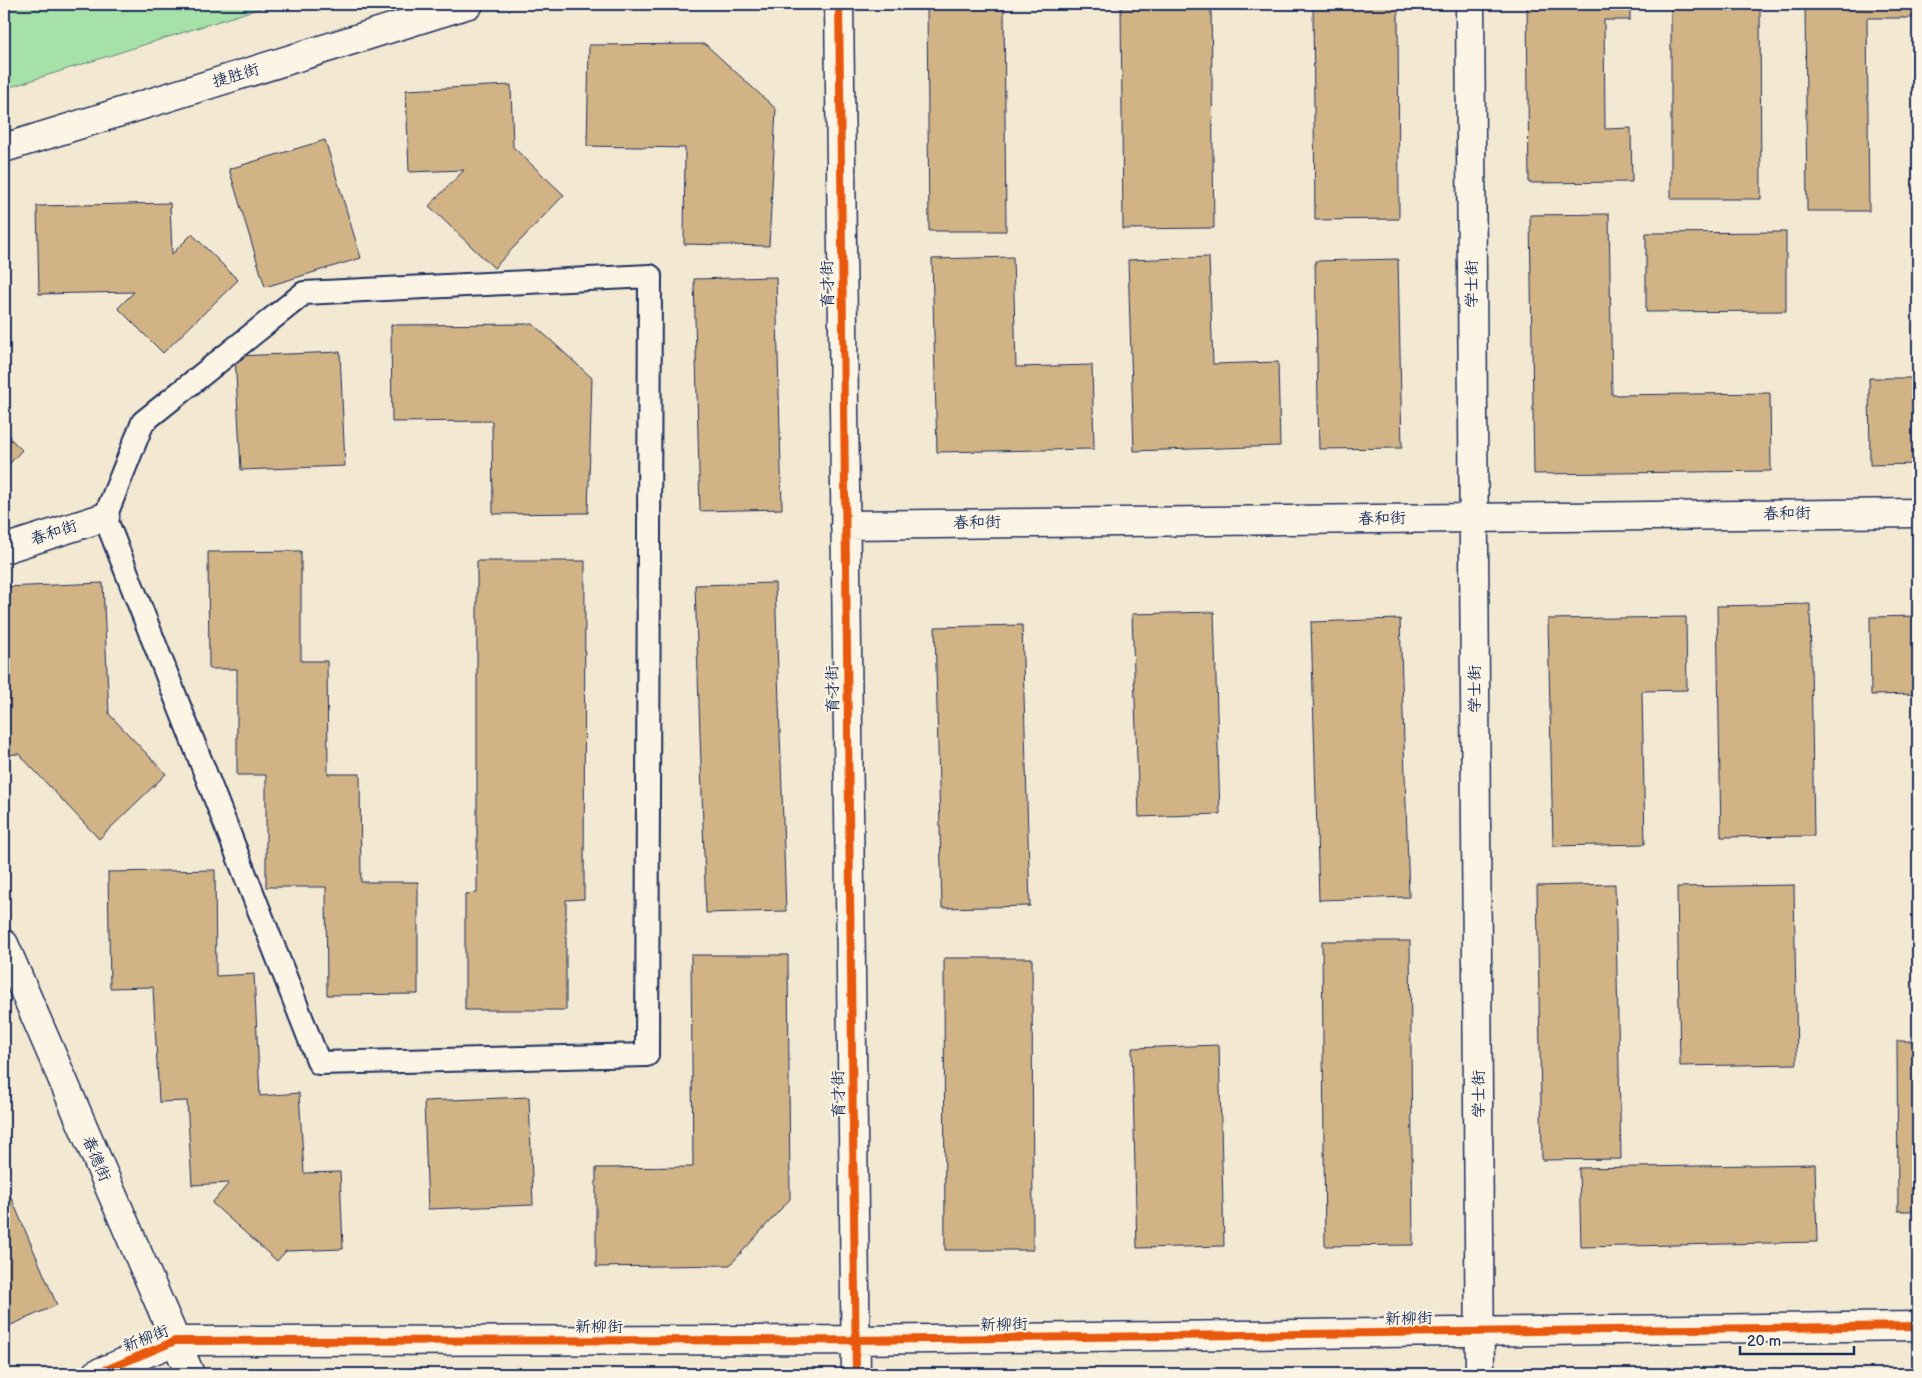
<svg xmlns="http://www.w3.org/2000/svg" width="1922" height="1378" viewBox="0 0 1922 1378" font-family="'Balsamiq Sans','LXGW WenKai TC',sans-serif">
  <rect width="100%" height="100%" fill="#f3e8d2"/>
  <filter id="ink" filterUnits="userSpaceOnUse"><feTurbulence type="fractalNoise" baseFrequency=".02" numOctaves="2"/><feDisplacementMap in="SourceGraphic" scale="10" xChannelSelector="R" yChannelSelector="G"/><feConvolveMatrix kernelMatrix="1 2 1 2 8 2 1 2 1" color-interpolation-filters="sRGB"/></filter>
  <g filter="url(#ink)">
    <path fill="#a6e1a7" stroke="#608882" d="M4,4H273L4,89Z"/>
    <path fill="#d1b385" stroke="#1b2f5e" d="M927,4H1004L1006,231H929Z
      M1121,4H1211L1214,228L1123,229Z
      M1313,4H1398L1399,219L1315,220Z
      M1527,4H1630V20H1604L1605,129L1631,128L1632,182L1529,183Z
      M1671,4H1760L1761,199H1671Z
      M1805,4H1918V18H1867L1869,211H1807Z
      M705,44L776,109L769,246L684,244L685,148L587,146L589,45Z
      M511,85L513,147L564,195L494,268L429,206L464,170L409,172L406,90Z
      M325,140L361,258L265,287L229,169Z
      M170,203L172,254L192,234L238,280L163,353L118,308L134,292L39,294L37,206Z
      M1609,214L1612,395L1770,393L1771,471L1534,474L1530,215Z
      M1786,232V311L1646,312V233Z
      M1013,257L1016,367L1092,365L1094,449L937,452L932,259Z
      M1209,257L1213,364L1278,362L1280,446L1134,451L1128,260Z
      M1398,259L1402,448L1319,449L1315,261Z
      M776,277L782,509L700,511L694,279Z
      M533,324L592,378L588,513L493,514L492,421L392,422L391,325Z
      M340,352L345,466L241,470L235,356Z
      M1869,378H1918V464L1870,465Z
      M4,432L22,450L4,470Z
      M301,551V661H327L328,774H360L361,882H418V994L327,995L326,887H266V775H237V669H209L208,552Z
      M477,561H585L584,899L566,900V1010H465V894L477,893Z
      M103,583L109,714L166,774L99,839L19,754L4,755V587Z
      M775,583L786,911L706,913L695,585Z
      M1810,604L1814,836L1721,837L1717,606Z
      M1214,612L1220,814L1139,817L1132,614Z
      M1918,616V694L1871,695L1870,617Z
      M1686,617L1687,690L1642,691L1645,844L1553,846L1548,619Z
      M1400,619L1409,897L1319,900L1311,622Z
      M1022,625L1030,906L942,908L935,627Z
      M215,870L216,976L254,974L260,1096L299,1093L304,1173L340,1172L343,1249L286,1251L277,1261L212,1203L229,1183L192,1185L187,1101L159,1102L153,987L110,988L108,872Z
      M1615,884L1621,1159L1542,1160L1537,886Z
      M1794,885L1797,1064L1680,1066L1677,887Z
      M1322,941H1410L1413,1245L1325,1246Z
      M691,955H788L790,1199L730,1265L596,1267V1168L693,1167Z
      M944,958H1032L1033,1250H945Z
      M1897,1041H1918V1211H1898Z
      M1219,1045L1224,1246L1137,1248L1132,1048Z
      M529,1097L533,1205L428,1209L424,1101Z
      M1815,1164L1817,1242L1581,1247L1579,1168Z
      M4,1181L57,1305L4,1328Z"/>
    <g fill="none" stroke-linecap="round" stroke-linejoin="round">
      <g stroke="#1b2f5e" stroke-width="26">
        <path id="service" d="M650,276L647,1055L319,1063L105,517L143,422L304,293Z"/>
      </g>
      <g stroke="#1b2f5e" stroke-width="31">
        <path id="minor" d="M839,4L856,1374
          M1470,4L1480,1374
          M4,148L469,4
          M845,525L1918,513
          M4,549L105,517
          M96,1374L175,1341L855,1340L1918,1326"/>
      </g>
      <g stroke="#1b2f5e" stroke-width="31">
        <path id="tertiary" d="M4,944L190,1374"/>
      </g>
      <use href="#service" stroke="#fcf5e5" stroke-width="22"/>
      <use href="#minor" stroke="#fcf5e5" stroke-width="28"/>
      <use href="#tertiary" stroke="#fcf5e5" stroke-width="28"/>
      <g stroke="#fcf5e5" stroke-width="11">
        <path id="cycleway" d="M839,4L856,1374
          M96,1374L175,1341L855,1340L1918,1326"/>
      </g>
      <use href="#cycleway" stroke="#e8590c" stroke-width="8"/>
    </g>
  </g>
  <g text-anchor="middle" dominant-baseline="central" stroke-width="4" stroke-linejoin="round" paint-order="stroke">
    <g font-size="16" fill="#1b2f5e" stroke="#fcf5e5">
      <text transform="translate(236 76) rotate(-17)">捷胜街</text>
      <text transform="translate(828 284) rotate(-91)">育才街</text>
      <text transform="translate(1472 284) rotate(-90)">学士街</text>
      <text transform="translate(1787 514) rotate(-1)">春和街</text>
      <text transform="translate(1382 519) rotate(-1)">春和街</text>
      <text transform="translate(977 523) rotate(-1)">春和街</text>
      <text transform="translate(54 533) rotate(-18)">春和街</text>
      <text transform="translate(833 689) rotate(-91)">育才街</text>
      <text transform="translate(1475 689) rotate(-90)">学士街</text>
      <text transform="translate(839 1094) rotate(-91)">育才街</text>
      <text transform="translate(1479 1094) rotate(-90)">学士街</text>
      <text transform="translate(96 1159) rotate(67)">春德街</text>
      <text transform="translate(1409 1319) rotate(-1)">新柳街</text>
      <text transform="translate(1004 1325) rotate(-1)">新柳街</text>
      <text x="599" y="1327">新柳街</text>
      <text transform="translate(146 1339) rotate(-21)">新柳街</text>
    </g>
  </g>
  <rect width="1922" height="1378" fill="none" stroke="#fcf5e5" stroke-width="20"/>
  <rect x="10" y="10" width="1902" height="1358" fill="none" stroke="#1b2f5e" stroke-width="2" filter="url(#ink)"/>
  <path d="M1740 1346v8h114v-8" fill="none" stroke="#1b2f5e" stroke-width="2.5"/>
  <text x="1747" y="1346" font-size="15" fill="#1b2f5e" stroke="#fcf5e5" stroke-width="4" paint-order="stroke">20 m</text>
</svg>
